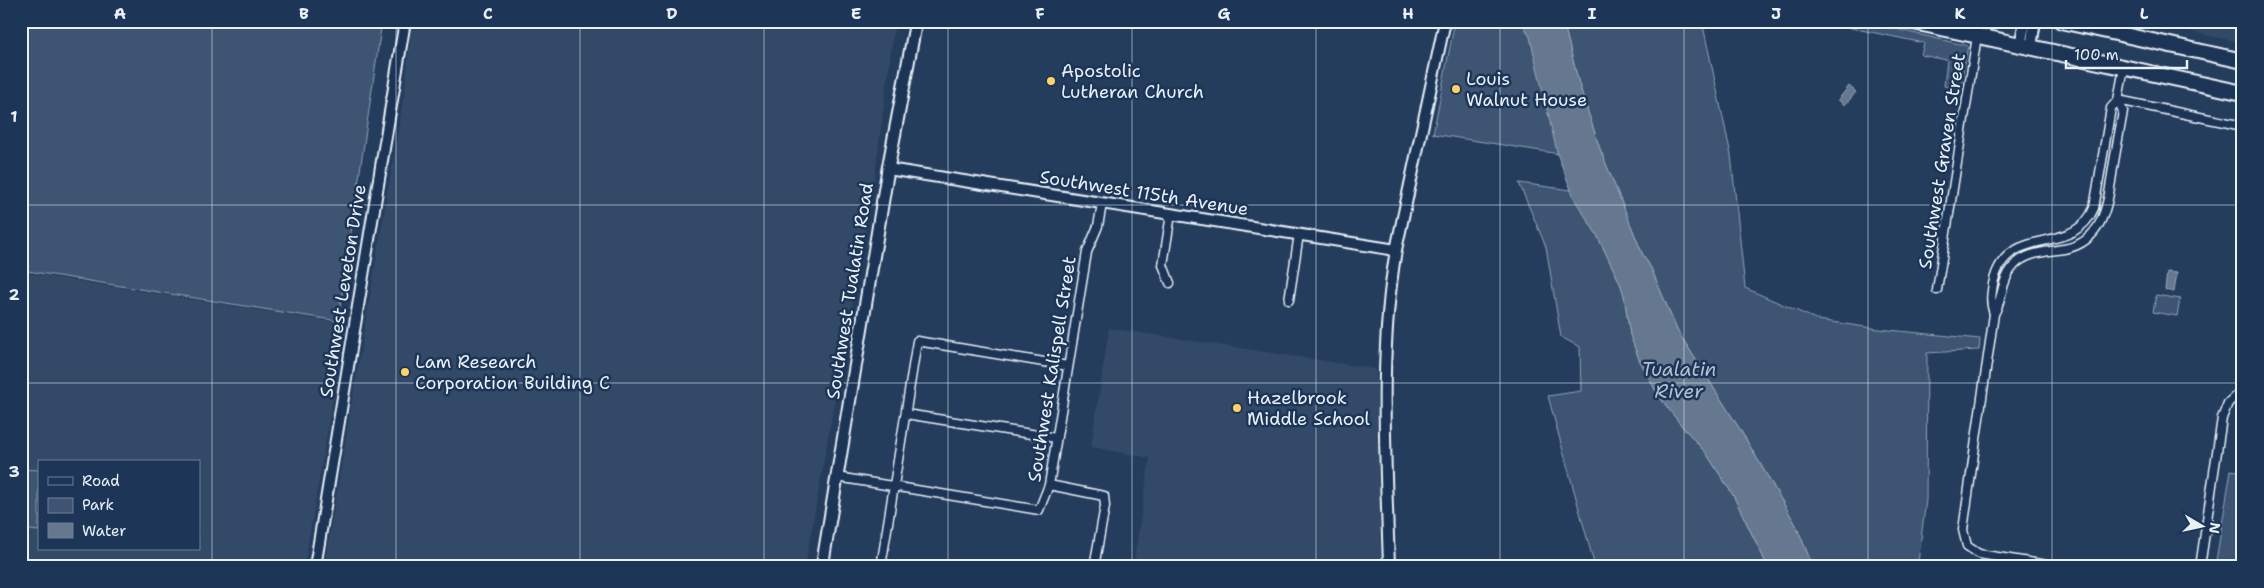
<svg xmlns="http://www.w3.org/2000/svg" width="2264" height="588" viewBox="0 0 2264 588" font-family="'Shantell Sans',sans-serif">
  <rect width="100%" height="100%" fill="#253d5d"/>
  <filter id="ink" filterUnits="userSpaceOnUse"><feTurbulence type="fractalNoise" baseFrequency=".02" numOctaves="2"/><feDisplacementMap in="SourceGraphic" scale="10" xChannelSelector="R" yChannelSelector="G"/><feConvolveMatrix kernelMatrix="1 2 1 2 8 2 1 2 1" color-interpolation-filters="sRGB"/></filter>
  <g filter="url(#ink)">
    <path fill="#334a68" d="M412,21H895L875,174L805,567H324L405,89Z
      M2143,21H2243V43L2215,37Z
      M21,272L346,324L304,567H21V529L39,531V549H199V462H39V470L21,469Z
      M1109,328L1376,369L1381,567H1133L1150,458L1091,447Z"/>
    <path fill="#3e5472" stroke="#93a2b5" d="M21,21H382L338,321L21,270Z
      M1455,21H1533L1560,154L1433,134Z
      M1563,21H1702L1731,155L1745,288L1818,320L1879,329L1980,339L1979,350L1927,353L1926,500L1918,562L1927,567H1813L1796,525L1741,431L1677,330L1651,268L1642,253L1600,149L1579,84Z
      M1833,21H1862L1968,46L1960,88L1944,86L1947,60L1921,55L1924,43L1832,24Z
      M1519,183L1571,190L1597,235L1620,283L1624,295L1630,335L1639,359L1658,395L1681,425L1706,453L1733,495L1768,567H1595L1548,396L1581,391L1580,347L1561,337L1546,247Z
      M2156,295L2180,299L2177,316L2153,312Z
      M21,469L39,470V531L21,529Z
      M2231,470L2243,472V567H2215Z"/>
    <path fill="#657890" stroke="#99a8ba" d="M1521,21H1563L1579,84L1600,149L1642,253L1651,268L1677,330L1741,431L1796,525L1813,567H1768L1733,495L1706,453L1681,425L1658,395L1639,359L1630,335L1624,295L1620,283L1597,235L1575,200L1558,156L1530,37Z
      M1849,86L1856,92L1845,105L1838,100Z
      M2167,272L2177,273L2174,292L2165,290Z"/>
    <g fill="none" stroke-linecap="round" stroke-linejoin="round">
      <g stroke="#e8f1f8" stroke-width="11">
        <path id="minor" d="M2118,100L2243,126
          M1170,283L1163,265L1171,214
          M1937,290L1977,36
          M1289,300L1299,234
          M1994,314C1990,302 1991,296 1993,284C2006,221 2073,259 2094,208L2111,108L2118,100L2124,68
          M906,414L1056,438
          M837,477L1039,510L1049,485L1087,252L1098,226L1102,204
          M1049,485L1104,496L1105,506L1094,567
          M881,567L917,341L1068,366
          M2060,567L1979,554L1967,546L1963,530L1994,314C2003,299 2001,281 2012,268C2024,252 2046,252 2064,249C2105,242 2108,201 2113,168C2116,149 2120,130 2123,111L2118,100
          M2200,567L2222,418L2228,403L2243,389"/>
      </g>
      <g stroke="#e8f1f8" stroke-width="14">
        <path id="tertiary" d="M2020,45L2025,21
          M2031,47L2035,21
          M888,169L1396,250
          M315,567L405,21
          M1389,567C1386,461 1378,355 1396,250L1445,21"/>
      </g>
      <g stroke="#e8f1f8" stroke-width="15">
        <path id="secondary" d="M822,567L888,169L916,21"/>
      </g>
      <g stroke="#e8f1f8" stroke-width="18">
        <path id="trunk" d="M1909,21L2243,93
          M2061,21L2243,61"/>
      </g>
      <use href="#minor" stroke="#1d3557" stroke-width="8"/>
      <use href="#tertiary" stroke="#1d3557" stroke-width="10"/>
      <use href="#secondary" stroke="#1d3557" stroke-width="11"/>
      <use href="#trunk" stroke="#1d3557" stroke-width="14"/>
    </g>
  </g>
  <path fill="none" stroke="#e8f1f8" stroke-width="1" stroke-opacity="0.55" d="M212,21V567M396,21V567M580,21V567M764,21V567M948,21V567M1132,21V567M1316,21V567M1500,21V567M1684,21V567M1868,21V567M2052,21V567M21,205H2243M21,383H2243"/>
  <g fill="#ffd166" stroke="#1d3557" stroke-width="2">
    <circle cx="1051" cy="81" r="5"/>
    <circle cx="1456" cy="89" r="5"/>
    <circle cx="405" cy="372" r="5"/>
    <circle cx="1237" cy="408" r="5"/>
  </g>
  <g text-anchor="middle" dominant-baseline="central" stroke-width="5" stroke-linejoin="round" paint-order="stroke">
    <g font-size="18" fill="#e8f1f8" stroke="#1d3557" text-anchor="start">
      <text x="1061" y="71">Apostolic<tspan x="1061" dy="21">Lutheran Church</tspan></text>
      <text x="1466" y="79">Louis<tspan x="1466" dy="21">Walnut House</tspan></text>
      <text x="415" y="362">Lam Research<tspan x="415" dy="21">Corporation Building C</tspan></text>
      <text x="1247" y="398">Hazelbrook<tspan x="1247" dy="21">Middle School</tspan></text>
    </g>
    <g font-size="18" fill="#e8f1f8" stroke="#1d3557">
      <text transform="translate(1942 161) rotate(-81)">Southwest Graven Street</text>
      <text transform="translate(1144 193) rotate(9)">Southwest 115th Avenue</text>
      <text transform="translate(343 291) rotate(-81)">Southwest Leveton Drive</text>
      <text transform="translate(850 291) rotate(-81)">Southwest Tualatin Road</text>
      <text transform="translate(1052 369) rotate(-81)">Southwest Kalispell Street</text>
    </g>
    <g font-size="19" font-style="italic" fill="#b4c1ce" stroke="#1d3557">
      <text x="1679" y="369">Tualatin<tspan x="1679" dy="22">River</tspan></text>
    </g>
  </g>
  <rect width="2264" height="588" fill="none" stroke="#1d3557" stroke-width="55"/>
  <rect x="38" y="460" width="162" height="90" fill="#1d3557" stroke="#6e8097"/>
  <rect x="48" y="477" width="25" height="8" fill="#1d3557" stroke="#6e8097"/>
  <text x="82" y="486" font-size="15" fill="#e8f1f8">Road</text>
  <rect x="48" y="498" width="25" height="15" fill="#3e5472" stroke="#6e8097"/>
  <text x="82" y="510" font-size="15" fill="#e8f1f8">Park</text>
  <rect x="48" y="523" width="25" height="15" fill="#657890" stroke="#6e8097"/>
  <text x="82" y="536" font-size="15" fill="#e8f1f8">Water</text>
  <g transform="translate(2202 526) rotate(99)" stroke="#1d3557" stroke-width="4" paint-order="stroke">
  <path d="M0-4L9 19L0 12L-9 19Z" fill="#e8f1f8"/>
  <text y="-8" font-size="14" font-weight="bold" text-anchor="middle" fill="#e8f1f8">N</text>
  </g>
  <path d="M2066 60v8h121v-8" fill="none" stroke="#e8f1f8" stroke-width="2.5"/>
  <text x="2074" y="60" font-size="15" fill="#e8f1f8" stroke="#1d3557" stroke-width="4" paint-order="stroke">100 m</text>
  <rect x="28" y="28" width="2208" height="532" fill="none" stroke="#e8f1f8" stroke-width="2"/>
  <g font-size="16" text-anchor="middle" font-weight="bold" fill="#e8f1f8">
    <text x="120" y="19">A</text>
    <text x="304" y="19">B</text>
    <text x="488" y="19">C</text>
    <text x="672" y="19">D</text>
    <text x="856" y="19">E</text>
    <text x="1040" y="19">F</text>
    <text x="1224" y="19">G</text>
    <text x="1408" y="19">H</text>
    <text x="1592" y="19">I</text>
    <text x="1776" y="19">J</text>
    <text x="1960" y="19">K</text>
    <text x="2144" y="19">L</text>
    <text x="14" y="122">1</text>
    <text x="14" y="300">2</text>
    <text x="14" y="477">3</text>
  </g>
</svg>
